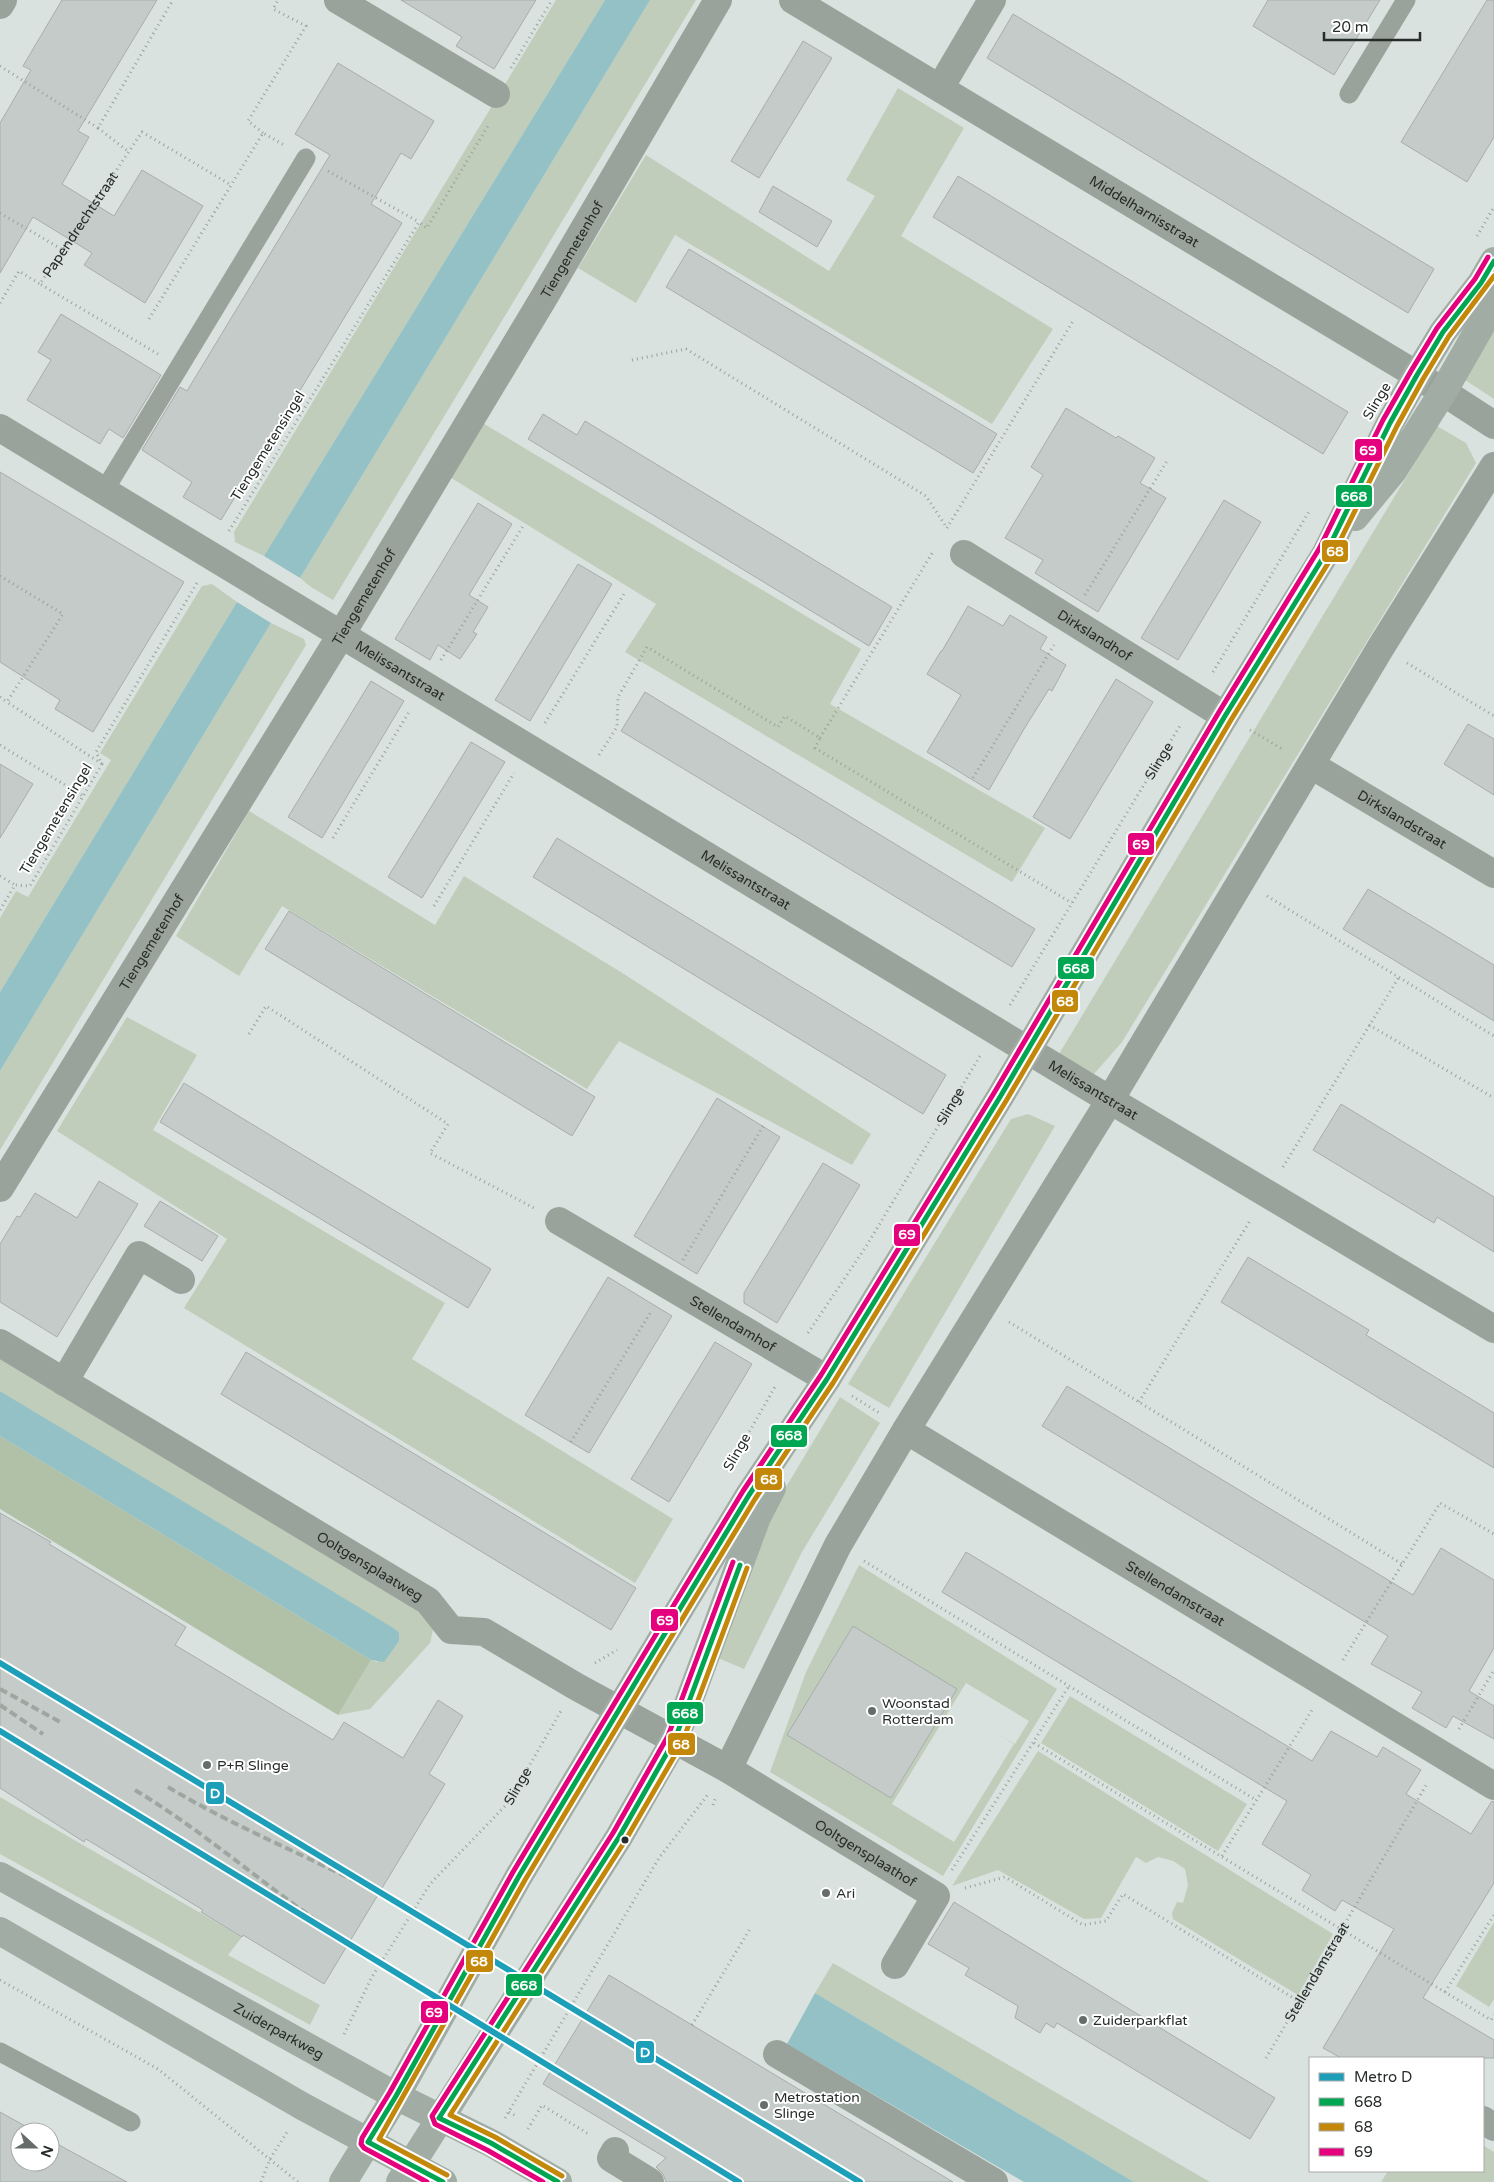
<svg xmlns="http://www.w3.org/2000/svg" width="1494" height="2182" viewBox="0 0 1494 2182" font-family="'Varela Round',sans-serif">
  <rect width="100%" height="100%" fill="#dae2df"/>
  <path fill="#c0cdba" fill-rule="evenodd" d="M556,0H605L264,556L235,542L234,532Z
    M650,0H696L333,600L311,587L300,578Z
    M898,88L964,128L901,236L1053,329L992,424L675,235L636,303L578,268L646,155L829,271L875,196L846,180Z
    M1494,331V399L1465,380Z
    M481,422L861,649L830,704L1045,828L1012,882L625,652L656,604L448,476Z
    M1437,426L1466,443L1476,463L1122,1042L1094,1074L1059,1054Z
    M212,584L237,602L0,992V918L16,891L28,897L111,760L100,753L202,586Z
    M271,623L304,639L306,645L0,1150V1071Z
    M249,811L435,925L464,876L624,974L871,1134L852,1165L619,1041L587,1089L282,906L239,976L176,936Z
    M127,1017L197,1055L153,1130L445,1303L412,1359L673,1519L635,1583L184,1308L227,1239L57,1131Z
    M1028,1114L1055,1126L889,1408L848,1384L1011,1119Z
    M0,1353L421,1608L433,1630L430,1643L370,1709L338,1715L371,1660L377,1662L398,1641L399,1633L0,1391Z
    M840,1397L880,1423L802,1552L744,1669L711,1655L774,1507Z
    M859,1565L1057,1689L943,1876L770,1772L806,1672ZM853,1626L957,1689L891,1798L788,1735ZM966,1683L1029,1721L1015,1744L994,1732L1014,1744L954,1842L892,1804Z
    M1070,1696L1247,1804L1218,1851L1041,1743Z
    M1038,1751L1333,1934L1298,1995L1173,1919L1172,1913L1177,1902L1183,1903L1188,1885L1185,1869L1173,1861L1158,1857L1146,1863L1136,1857L1101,1918L1084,1919L998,1870L952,1886Z
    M0,1797L242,1937L228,1955L320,2005L310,2025L0,1854Z
    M1494,1922V1999L1489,2007L1456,1986Z
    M833,1963L1210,2182H1134L815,1993Z
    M1483,2145L1494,2152V2182H1381L1388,2171H1483Z"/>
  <path fill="#b1c1a8" d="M0,1436L371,1660L338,1715L0,1509Z"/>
  <path fill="#93c1c6" d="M605,0H650L300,578L264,556Z
    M237,602L271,623L0,1071V992Z
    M0,1391L395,1629L399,1633V1641L384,1662L371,1660L0,1436Z
    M815,1993L1134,2182H1024L787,2044Z"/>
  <path fill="#c4cbc9" stroke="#a7adab" d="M62,0H157L78,131L89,137L62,184L114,216L142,170L203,206L145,303L84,265L92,253L33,217L0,273V123L31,70L23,66Z
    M401,0H536L494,69L456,46L462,37Z
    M1268,0H1380L1334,75L1253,26Z
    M1487,0H1494V137L1467,182L1401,142Z
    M1013,14L1434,269L1408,313L987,58Z
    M803,41L832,58L759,178L731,161Z
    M338,63L434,121L411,159L401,153L371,204L402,223L221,520L183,497L192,482L142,450L180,387L187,391L330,155L295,134Z
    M958,176L1348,412L1323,454L933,217Z
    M773,186L832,221L817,247L759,212Z
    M689,249L997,434L973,473L666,287Z
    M61,314L161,375L123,438L109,429L100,444L27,400L51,360L38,352Z
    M1066,408L1116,438L1118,436L1155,458L1140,483L1166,498L1098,612L1035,573L1043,560L1005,538L1043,475L1031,467Z
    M543,414L577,435L585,421L892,607L869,646L528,439Z
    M0,472L184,582L93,732L55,709L60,700L0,662Z
    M1224,500L1261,522L1178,660L1141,638Z
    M478,503L512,524L469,595L488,607L473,632L477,634L460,659L438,645L430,660L395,639Z
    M578,564L612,584L530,721L495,700Z
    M968,606L1003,626L1010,615L1047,637L1040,649L1066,665L1052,691L1049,689L1024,729L989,790L927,752L961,695L927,674L941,651H942Z
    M1116,679L1153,702L1070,839L1033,817Z
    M371,681L404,701L322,838L288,817Z
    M645,692L1035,929L1012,967L621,731Z
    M1468,724L1494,739V795L1444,764Z
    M471,742L505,762L422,898L388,877Z
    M0,764L33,784L0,838Z
    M557,838L946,1075L923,1114L533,877Z
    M1368,889L1494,965V1021L1343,929Z
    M289,911L595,1097L572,1136L265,949Z
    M184,1083L491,1269L468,1308L160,1122Z
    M717,1098L780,1137L697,1274L634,1236Z
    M1341,1104L1494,1197V1252L1437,1217L1434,1223L1313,1150Z
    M823,1163L860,1185L777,1323L744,1303V1293Z
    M99,1181L138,1204L57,1337L0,1302V1244L17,1216L20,1217L35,1193L77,1218Z
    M160,1201L218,1236L202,1261L144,1226Z
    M1248,1257L1369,1330L1366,1335L1494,1413V1468L1221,1302Z
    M608,1277L672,1316L589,1453L525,1415Z
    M715,1342L752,1364L669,1502L631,1479Z
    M246,1352L636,1588L611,1630L221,1394Z
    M1067,1386L1413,1595L1441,1548L1494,1580V1648L1469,1691L1494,1706V1739L1453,1716L1446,1728L1412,1708L1422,1692L1371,1664L1388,1636L1042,1426Z
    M0,1513L51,1542L49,1544L186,1627L175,1645L333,1740L344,1722L403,1758L438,1700L463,1716L429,1774L445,1784L324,1984L243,1935L242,1937L201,1912L203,1910L86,1839L84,1842L0,1788Z
    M966,1552L1312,1761L1331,1731L1377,1757L1383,1747L1421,1770L1406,1794L1471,1834L1492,1801L1494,1802V1883L1423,1998L1494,2040V2058H1341L1323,2048L1394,1929L1342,1900L1335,1911L1302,1890L1311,1875L1262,1844L1287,1801L942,1592Z
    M853,1626L957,1689L891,1798L787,1735Z
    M954,1902L1275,2098L1250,2139L1057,2023L1054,2028L1046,2023L1040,2033L1015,2018L1018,2006L965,1975L969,1968L928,1944Z
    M609,1975L692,2025L953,2182H666L663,2174L656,2167L666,2158L543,2084Z
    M0,2112L36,2132H20V2162H50V2140L127,2182H0Z"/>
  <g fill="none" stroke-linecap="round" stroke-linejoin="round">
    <g stroke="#99a29c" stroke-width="3" stroke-dasharray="1 4" stroke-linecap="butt">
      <path d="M0,66L98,128L173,0"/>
      <path d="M511,68L552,0"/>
      <path d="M98,128L129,152"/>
      <path d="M263,133L248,121L306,26L273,9L278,0"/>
      <path d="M328,171L419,222"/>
      <path d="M0,213L63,250"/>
      <path d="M1477,236L1494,207"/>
      <path d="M0,303L19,271L40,284"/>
      <path d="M149,319L263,133L284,145"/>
      <path id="s1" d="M158,354L40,284L142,132L231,185"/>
      <path d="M632,360L686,349L926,496L947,528"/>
      <path d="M947,528L1073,321"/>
      <path d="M229,531L419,222L427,228L489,124"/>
      <path d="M0,576L63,614L7,702L102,764"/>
      <path d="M1085,595L1167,461"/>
      <path d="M441,660L523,526"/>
      <path d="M1407,663L1494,716"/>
      <path d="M1213,672L1310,510"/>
      <path d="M0,697L7,702"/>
      <path d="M545,723L624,594"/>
      <path d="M1250,730L1284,750"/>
      <path d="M820,738L934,550"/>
      <path d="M0,745L83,796"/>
      <path d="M599,755L617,727L618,697L647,647L778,727L785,716L820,738L815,748L1072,903"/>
      <path d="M973,778L1054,645"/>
      <path d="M333,838L409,712"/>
      <path d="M0,876L15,885"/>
      <path d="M1267,896L1494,1036"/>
      <path d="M434,906L514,773"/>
      <path d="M0,910L15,885L30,886L102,764L96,752L197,583"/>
      <path id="s2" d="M1010,1005L1181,724"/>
      <path d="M1369,1025L1494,1098"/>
      <path d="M249,1034L266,1006L448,1124L430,1153L534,1208"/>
      <path d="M1283,1167L1399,977"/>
      <path d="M683,1260L765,1123"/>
      <path d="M1009,1322L1402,1564"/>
      <path id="s3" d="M808,1333L867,1245L980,1056"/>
      <path d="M852,1396L881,1414"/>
      <path d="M1139,1402L1251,1219"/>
      <path d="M571,1442L652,1310"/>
      <path d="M732,1462L776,1385"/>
      <path d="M864,1561L1256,1800"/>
      <path d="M1343,1660L1440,1503L1494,1534"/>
      <path d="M595,1663L617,1650"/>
      <path d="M1459,1729L1494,1670"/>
      <path d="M1034,1743L1491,2020L1494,2015"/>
      <path d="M713,1805L716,1797"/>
      <path d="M1222,1856L1312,1710"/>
      <path d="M952,1870L1069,1686"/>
      <path d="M965,1888L1005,1877L1083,1925L1106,1921L1123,1894L1300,2002"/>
      <path d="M0,1980L158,2069L298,2182"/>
      <path d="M1445,1992L1494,1915"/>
      <path d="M692,2025L751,1927"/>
      <path id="s4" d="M344,2034L372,1977L430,1884L507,1804L561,1711"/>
      <path id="s5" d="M1266,2058L1428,1782"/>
      <path d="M509,2112L516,2116"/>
      <path d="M505,2118L659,1858L709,1793"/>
      <path d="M528,2129L542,2105L590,2135"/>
      <path d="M261,2182L270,2159L287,2132"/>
    </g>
    <path stroke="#99a39b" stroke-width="19" d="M1349,94L1406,0
      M104,491L306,158
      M0,2052L131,2122"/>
    <g stroke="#99a39b" stroke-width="28">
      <path d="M338,0L496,94"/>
      <path id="s6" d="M793,0L1417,375L1494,425"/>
      <path d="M0,5L3,0"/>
      <path d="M940,88L992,0"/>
      <path id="s7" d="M0,428L1110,1100L1494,1329"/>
      <path id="s8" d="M964,554L1225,716"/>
      <path id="s9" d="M1311,765L1494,874"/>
      <path id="s10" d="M0,1188L341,635L543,299L718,0"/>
      <path id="s11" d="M559,1221L827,1379"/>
      <path id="s12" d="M0,1343L428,1601L451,1630L484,1632L577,1687L728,1769L936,1896L895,1965"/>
      <path d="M64,1382L139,1255L181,1280"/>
      <path id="s13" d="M906,1430L1494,1786"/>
      <path d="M728,1769L838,1545L906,1430L1110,1100L1381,647L1494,466"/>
      <path d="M777,2054L994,2182"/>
      <path d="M1483,2120L1494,2127"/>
      <path d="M615,2151L611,2158L650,2182"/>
    </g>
    <g stroke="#a0aca4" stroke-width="28">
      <path d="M1355,517L1393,471L1443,392L1494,303"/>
      <path id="s14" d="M0,1876L396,2096L491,2143L558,2182"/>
      <path d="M0,1931L302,2106L443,2182"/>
      <path d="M343,2182L396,2096L519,1876L661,1640L749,1495L827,1379L1000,1097L1225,716L1326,553L1390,423L1417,375L1443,332L1481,283L1494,261"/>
      <path d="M400,2182L619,1837L675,1739L757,1517L772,1488"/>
    </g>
    <path stroke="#9ea6a0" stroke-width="4" stroke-dasharray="8 4" stroke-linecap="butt" d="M0,1689L62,1723
      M0,1705L43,1734
      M168,1787C246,1834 332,1865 411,1911
      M135,1790C213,1837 280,1900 358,1948"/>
    <g stroke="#fff" stroke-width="9">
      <path id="bus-1" d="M439,2118L619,1837L675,1739L740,1565
        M439,2118L491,2143L558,2182
        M368,2142L396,2096L519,1876L661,1640L749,1495L827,1379L1000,1097L1225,716L1326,553L1390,423L1417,375L1443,332L1481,283L1494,261
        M368,2142L443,2182"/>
    </g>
    <g stroke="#fff" stroke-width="9">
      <path id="bus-2" d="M447,2175L379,2139L525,1880L667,1644L755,1499L833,1383L1006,1101L1231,720L1332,557L1397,426L1423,379L1449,336L1494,276
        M562,2176L495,2137L450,2115L625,1841L682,1743L747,1568"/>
    </g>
    <g stroke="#fff" stroke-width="9">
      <path id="bus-3" d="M427,2182L364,2148L361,2144L362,2138L390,2092L513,1872L655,1636L743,1491L821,1375L994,1093L1219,712L1319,549L1383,420L1411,371L1437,328L1475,279L1488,257
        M543,2182L487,2150L435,2124L432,2116L613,1833L668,1736L733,1562"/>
    </g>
    <use href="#bus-1" stroke="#00a651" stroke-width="5"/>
    <use href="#bus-2" stroke="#c3880a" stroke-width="5"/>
    <use href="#bus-3" stroke="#e5007d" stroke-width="5"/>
    <g stroke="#fff" stroke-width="10">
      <path id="metro-1" d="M0,1663L860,2182
        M0,1731L739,2182"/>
    </g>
    <use href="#metro-1" stroke="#1e9fb9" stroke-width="6"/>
  </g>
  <g fill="#656c69" stroke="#fff" stroke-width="2">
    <circle cx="872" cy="1711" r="5"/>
    <circle cx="207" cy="1765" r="5"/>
    <circle cx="826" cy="1893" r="5"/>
    <circle cx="1083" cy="2020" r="5"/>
    <circle cx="764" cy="2105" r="5"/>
  </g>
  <circle fill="#262c29" stroke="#fff" stroke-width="2" cx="625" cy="1840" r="4.5"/>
  <g text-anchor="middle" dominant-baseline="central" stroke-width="4" stroke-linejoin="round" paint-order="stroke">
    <g font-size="14" fill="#262c29" stroke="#fff">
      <text stroke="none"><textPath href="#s6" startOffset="410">Middelharnisstraat</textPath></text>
      <text stroke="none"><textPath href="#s1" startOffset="209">Papendrechtstraat</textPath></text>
      <text stroke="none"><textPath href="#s10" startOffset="1099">Tiengemetenhof</textPath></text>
      <text transform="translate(1377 401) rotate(-59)">Slinge</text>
      <text transform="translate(268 446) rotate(-58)">Tiengemetensingel</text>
      <text stroke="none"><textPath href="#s10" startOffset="694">Tiengemetenhof</textPath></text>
      <text stroke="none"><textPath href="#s8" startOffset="154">Dirkslandhof</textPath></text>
      <text stroke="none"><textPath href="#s7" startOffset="468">Melissantstraat</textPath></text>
      <text stroke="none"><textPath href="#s2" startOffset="286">Slinge</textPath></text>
      <text transform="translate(56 819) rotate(-59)">Tiengemetensingel</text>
      <text stroke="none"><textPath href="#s9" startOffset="106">Dirkslandstraat</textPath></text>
      <text stroke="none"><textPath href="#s7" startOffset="872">Melissantstraat</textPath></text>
      <text stroke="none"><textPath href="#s10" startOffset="289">Tiengemetenhof</textPath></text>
      <text stroke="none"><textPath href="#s7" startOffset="1278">Melissantstraat</textPath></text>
      <text stroke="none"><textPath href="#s3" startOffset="268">Slinge</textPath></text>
      <text stroke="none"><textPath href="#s11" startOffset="202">Stellendamhof</textPath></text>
      <text transform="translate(737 1452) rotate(-60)">Slinge</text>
      <text stroke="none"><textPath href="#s12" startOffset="432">Ooltgensplaatweg</textPath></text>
      <text stroke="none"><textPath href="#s13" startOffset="315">Stellendamstraat</textPath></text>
      <text stroke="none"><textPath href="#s4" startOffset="305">Slinge</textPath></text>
      <text stroke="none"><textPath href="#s12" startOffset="1011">Ooltgensplaathof</textPath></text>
      <text stroke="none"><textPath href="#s5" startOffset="100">Stellendamstraat</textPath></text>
      <text stroke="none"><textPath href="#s14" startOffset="319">Zuiderparkweg</textPath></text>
    </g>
    <g font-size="14" fill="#262c29" stroke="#fff" text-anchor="start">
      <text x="882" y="1703">Woonstad<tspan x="882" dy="16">Rotterdam</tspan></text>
      <text x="217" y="1765">P+R Slinge</text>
      <text x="836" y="1893">Ari</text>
      <text x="1093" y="2020">Zuiderparkflat</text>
      <text x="774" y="2097">Metrostation<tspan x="774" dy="16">Slinge</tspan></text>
    </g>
  </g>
  <g stroke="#fff" stroke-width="2">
    <rect x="1354" y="438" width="29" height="24" rx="5" fill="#e5007d"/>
    <rect x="1335" y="484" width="38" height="24" rx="5" fill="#00a651"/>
    <rect x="1321" y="539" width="28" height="24" rx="5" fill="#c3880a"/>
    <rect x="1127" y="832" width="28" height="24" rx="5" fill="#e5007d"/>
    <rect x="1057" y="956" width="38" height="24" rx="5" fill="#00a651"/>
    <rect x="1051" y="989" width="28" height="24" rx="5" fill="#c3880a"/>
    <rect x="893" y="1223" width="28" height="24" rx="5" fill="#e5007d"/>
    <rect x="770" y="1424" width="38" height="24" rx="5" fill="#00a651"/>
    <rect x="754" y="1467" width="29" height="24" rx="5" fill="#c3880a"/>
    <rect x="650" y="1608" width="29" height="24" rx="5" fill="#e5007d"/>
    <rect x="666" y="1701" width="38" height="24" rx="5" fill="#00a651"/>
    <rect x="667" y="1732" width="29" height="24" rx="5" fill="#c3880a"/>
    <rect x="205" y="1781" width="20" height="24" rx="5" fill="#1e9fb9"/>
    <rect x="465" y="1949" width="29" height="24" rx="5" fill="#c3880a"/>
    <rect x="505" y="1973" width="38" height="24" rx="5" fill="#00a651"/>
    <rect x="420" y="2000" width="29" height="24" rx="5" fill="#e5007d"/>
    <rect x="635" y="2040" width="20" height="24" rx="5" fill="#1e9fb9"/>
  </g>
  <g font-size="14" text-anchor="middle" font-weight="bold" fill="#fff">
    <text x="1368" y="455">69</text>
    <text x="1354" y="501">668</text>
    <text x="1335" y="556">68</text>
    <text x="1141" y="849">69</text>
    <text x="1076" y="973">668</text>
    <text x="1065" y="1006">68</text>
    <text x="907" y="1239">69</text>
    <text x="789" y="1440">668</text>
    <text x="769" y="1484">68</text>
    <text x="665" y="1625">69</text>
    <text x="685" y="1718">668</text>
    <text x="681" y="1749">68</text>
    <text x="215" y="1798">D</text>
    <text x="479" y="1966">68</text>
    <text x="524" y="1990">668</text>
    <text x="434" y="2017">69</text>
    <text x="645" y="2057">D</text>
  </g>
  <rect x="1309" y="2057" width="175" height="115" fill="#ffffff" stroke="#a8aba9"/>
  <rect x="1319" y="2073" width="25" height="8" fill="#1e9fb9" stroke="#a8aba9"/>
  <text x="1354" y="2082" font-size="15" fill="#262c29">Metro D</text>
  <rect x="1319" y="2098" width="25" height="8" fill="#00a651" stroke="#a8aba9"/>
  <text x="1354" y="2107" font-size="15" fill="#262c29">668</text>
  <rect x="1319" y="2123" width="25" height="8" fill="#c3880a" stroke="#a8aba9"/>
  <text x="1354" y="2132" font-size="15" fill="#262c29">68</text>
  <rect x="1319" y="2148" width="25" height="8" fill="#e5007d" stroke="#a8aba9"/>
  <text x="1354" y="2157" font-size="15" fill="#262c29">69</text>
  <g transform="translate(35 2147) rotate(111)"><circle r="24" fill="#ffffff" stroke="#a8aba9"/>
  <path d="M0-4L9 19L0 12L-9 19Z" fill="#656c69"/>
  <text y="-8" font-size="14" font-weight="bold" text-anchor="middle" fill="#262c29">N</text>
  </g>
  <path d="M1324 32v8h96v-8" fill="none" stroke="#262c29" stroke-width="2.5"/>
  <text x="1332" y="32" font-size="15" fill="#262c29" stroke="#ffffff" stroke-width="4" paint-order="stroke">20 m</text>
</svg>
